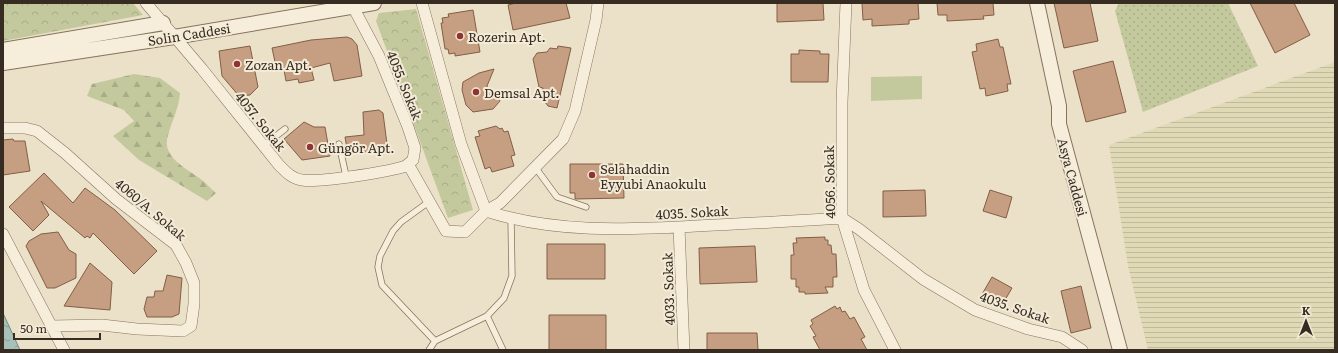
<svg xmlns="http://www.w3.org/2000/svg" width="1338" height="353" viewBox="0 0 1338 353" font-family="Literata,serif">
  <defs>
    <pattern id="farmland-rules" width="6" height="5" patternUnits="userSpaceOnUse"><rect width="6" height="5" fill="#e0d9b6"/><path d="M0 2.5h6" fill="none" stroke="#c1ba9c"/></pattern>
    <pattern id="grass-dots" width="8" height="8" patternUnits="userSpaceOnUse"><rect width="8" height="8" fill="#c4c99d"/><path d="M2 2h.1M6 6h.1" fill="none" stroke="#a9ad87" stroke-width="1.8" stroke-linecap="round"/></pattern>
    <pattern id="forest-firs" width="22" height="20" patternUnits="userSpaceOnUse"><rect width="22" height="20" fill="#c4c99d"/><path d="M5 1l3.5 6h-7zM16 11l3.5 6h-7z" fill="#a9ad87"/></pattern>
    <pattern id="park-crowns" width="20" height="18" patternUnits="userSpaceOnUse"><rect width="20" height="18" fill="#c4c99d"/><path d="M2 6a3 3 0 1 1 6 0M12 15a3 3 0 1 1 6 0" fill="none" stroke="#a9ad87"/></pattern>
    <pattern id="water-ripples" width="26" height="14" patternUnits="userSpaceOnUse"><rect width="26" height="14" fill="#a9c0b9"/><path d="M2 4q2-2 4 0t4 0M15 11q2-2 4 0t4 0" fill="none" stroke="#8a9c96"/></pattern>
  </defs>
  <rect width="100%" height="100%" fill="#ebe1c8"/>
  <path fill="url(#farmland-rules)" d="M1335,62V350H1148L1128,266L1109,145Z"/>
  <path fill="url(#grass-dots)" d="M1119,3H1228L1258,66L1143,112L1115,11Z"/>
  <path fill="url(#forest-firs)" d="M134,74L160,78L180,93C179,110 170,124 167,140C164,159 191,171 202,180C207,184 211,189 216,193L207,201L139,160L113,136L134,121L124,110L87,96L92,84Z"/>
  <path fill="url(#park-crowns)" d="M3,3H133L143,15L3,41Z
    M416,9L473,210L448,218L376,21L379,13Z"/>
  <path fill="#c4c99d" d="M922,76V99L871,101V77Z"/>
  <path fill="url(#water-ripples)" stroke="#708e86" d="M3,313L20,350H3Z"/>
  <path fill="#c69e81" stroke="#835e46" d="M516,3H566L570,18L513,30L508,5Z
    M777,3H823L824,20L777,22Z
    M862,3H918L919,19L909,20V24L872,26V19L863,20Z
    M937,3H993L994,15L983,16L984,19L947,21V15H938Z
    M1054,3H1090L1098,41L1064,48Z
    M1250,3H1294L1310,35L1275,53Z
    M473,10L480,52L455,56V53L449,54L448,49H445L441,23H443L442,18L449,17L448,14Z
    M347,37L352,39L357,45L362,76L334,81L330,63L311,68L314,80L299,83L298,79L286,81L284,70L277,71L272,48L311,40Z
    M998,39L1000,47H1003L1011,84H1007L1008,91L986,96L985,88L980,89L972,52L977,51L976,44Z
    M250,46L258,87L250,95L239,96L222,76L219,51Z
    M558,46L571,48L557,108L548,106L542,98L543,88L539,87L533,59L537,53L547,52L550,48L557,49Z
    M799,50L820,51V54H829L828,82H791V54H799Z
    M1113,61L1126,112L1086,122L1073,71Z
    M494,69L487,86L489,94L498,97L500,101L493,109L473,112L466,105L462,90L463,82L479,73Z
    M379,110L383,113L387,144L382,150L348,154L345,137L364,135L363,112Z
    M304,122L314,127H325L330,156L302,160L284,139Z
    M496,126L500,129L502,128L504,132L508,131L515,155L511,156L514,166L492,172L490,167L485,169L475,137L480,136L478,131Z
    M13,139L14,141H25L30,171L3,175V140Z
    M570,164H623L624,198L575,199V193H570Z
    M44,173L73,203L85,188L115,210L157,251L134,274L93,233L90,238L87,236L85,238L41,201L49,215L33,231L9,207Z
    M925,190L926,216L883,217V191Z
    M990,190L1012,197L1006,218L983,211Z
    M58,232L69,250L76,254V278L55,288H47L26,246L29,241L41,234Z
    M825,237V240H828V245H831L832,254H836L837,277H833V287H825L828,293L805,294V292H799V287H796V279H791V255H794L793,243H797L796,238Z
    M547,244H605V279H547Z
    M755,246L757,282L700,284L699,248Z
    M90,263L112,282L110,310L64,306Z
    M167,275L182,278L179,314L172,317H147L144,309L147,297H154L155,291H163Z
    M992,277L1012,288L1001,307L981,296Z
    M1081,286L1091,328L1071,333L1061,291Z
    M835,306L837,309L840,307L842,312L845,311L850,319L854,317L865,337L861,339L867,350H820L813,337L816,336L810,326L813,324L811,320Z
    M549,315H606V350H549Z
    M707,333H757L758,350H707Z"/>
  <g fill="none" stroke-linecap="round" stroke-linejoin="round">
    <g stroke="#86735e" stroke-width="7">
      <path id="service" d="M339,144L346,176
        M263,146L285,129
        M535,167L557,197L586,207
        M430,201L401,222L393,231L380,256L378,267L382,285L435,341
        M487,316L503,350
        M429,350L435,341L487,316L504,298L512,276L511,219"/>
    </g>
    <g stroke="#86735e" stroke-width="12">
      <path id="minor" d="M146,3L202,69L279,165C285,171 292,179 302,180C319,183 385,172 403,167C407,166 410,162 413,160L415,148L408,127L379,56L351,3
        M422,3L461,144L486,211C553,233 626,230 696,226C745,224 793,221 842,218L859,229L923,279L975,310L1028,329L1062,337L1082,350
        M846,3L842,102V218L864,290L895,350
        M3,128H25L37,131L65,153L116,199L176,245L186,263L194,283V304L191,326L183,331L137,329L102,325L52,326
        M408,164L446,231L465,232L486,211L500,203L563,139L575,111L596,20L598,3
        M679,227L684,350
        M3,234L64,350"/>
    </g>
    <g stroke="#86735e" stroke-width="16">
      <path id="tertiary" d="M1037,3L1059,106V124L1120,350
        M3,50L163,23
        M3,63L174,37L374,3"/>
    </g>
    <use href="#service" stroke="#f6eedb" stroke-width="5.5"/>
    <use href="#minor" stroke="#f6eedb" stroke-width="11"/>
    <use href="#tertiary" stroke="#f6eedb" stroke-width="14"/>
  </g>
  <g fill="#903334" stroke="#f3ebd7" stroke-width="1.5">
    <circle cx="460" cy="36" r="4"/>
    <circle cx="237" cy="64" r="4"/>
    <circle cx="476" cy="92" r="4"/>
    <circle cx="310" cy="147" r="4"/>
    <circle cx="592" cy="175" r="4"/>
  </g>
  <g text-anchor="middle" dominant-baseline="central" stroke-width="4" stroke-linejoin="round" paint-order="stroke">
    <g font-size="13" fill="#372c21" stroke="#f3ebd7">
      <text transform="translate(189 34) rotate(-9)">Solin Caddesi</text>
      <text transform="translate(405 85) rotate(68)">4055. Sokak</text>
      <text transform="translate(261 121) rotate(51)">4057. Sokak</text>
      <text transform="translate(1073 177) rotate(75)">Asya Caddesi</text>
      <text transform="translate(829 182) rotate(-91)">4056. Sokak</text>
      <text transform="translate(151 209) rotate(40)">4060/A. Sokak</text>
      <text transform="translate(692 212) rotate(-3)">4035. Sokak</text>
      <text transform="translate(668 289) rotate(-92)">4033. Sokak</text>
      <text transform="translate(1015 307) rotate(19)">4035. Sokak</text>
    </g>
    <g font-size="13" fill="#372c21" stroke="#f3ebd7" text-anchor="start">
      <text x="468" y="36">Rozerin Apt.</text>
      <text x="245" y="64">Zozan Apt.</text>
      <text x="484" y="92">Demsal Apt.</text>
      <text x="318" y="147">Güngör Apt.</text>
      <text x="600" y="168">Selahaddin<tspan x="600" dy="15">Eyyubi Anaokulu</tspan></text>
    </g>
  </g>
  <rect width="1338" height="353" fill="none" stroke="#372c21" stroke-width="8"/>
  <g transform="translate(1306 321)" stroke="#f3ebd7" stroke-width="3" paint-order="stroke">
  <path d="M0-3L7 15L0 10L-7 15Z" fill="#372c21"/>
  <text y="-6" font-size="11" font-weight="bold" text-anchor="middle" fill="#372c21">K</text>
  </g>
  <path d="M14 333v6h86v-6" fill="none" stroke="#372c21" stroke-width="2"/>
  <text x="20" y="333" font-size="12" fill="#372c21" stroke="#f3ebd7" stroke-width="3" paint-order="stroke">50 m</text>
</svg>
